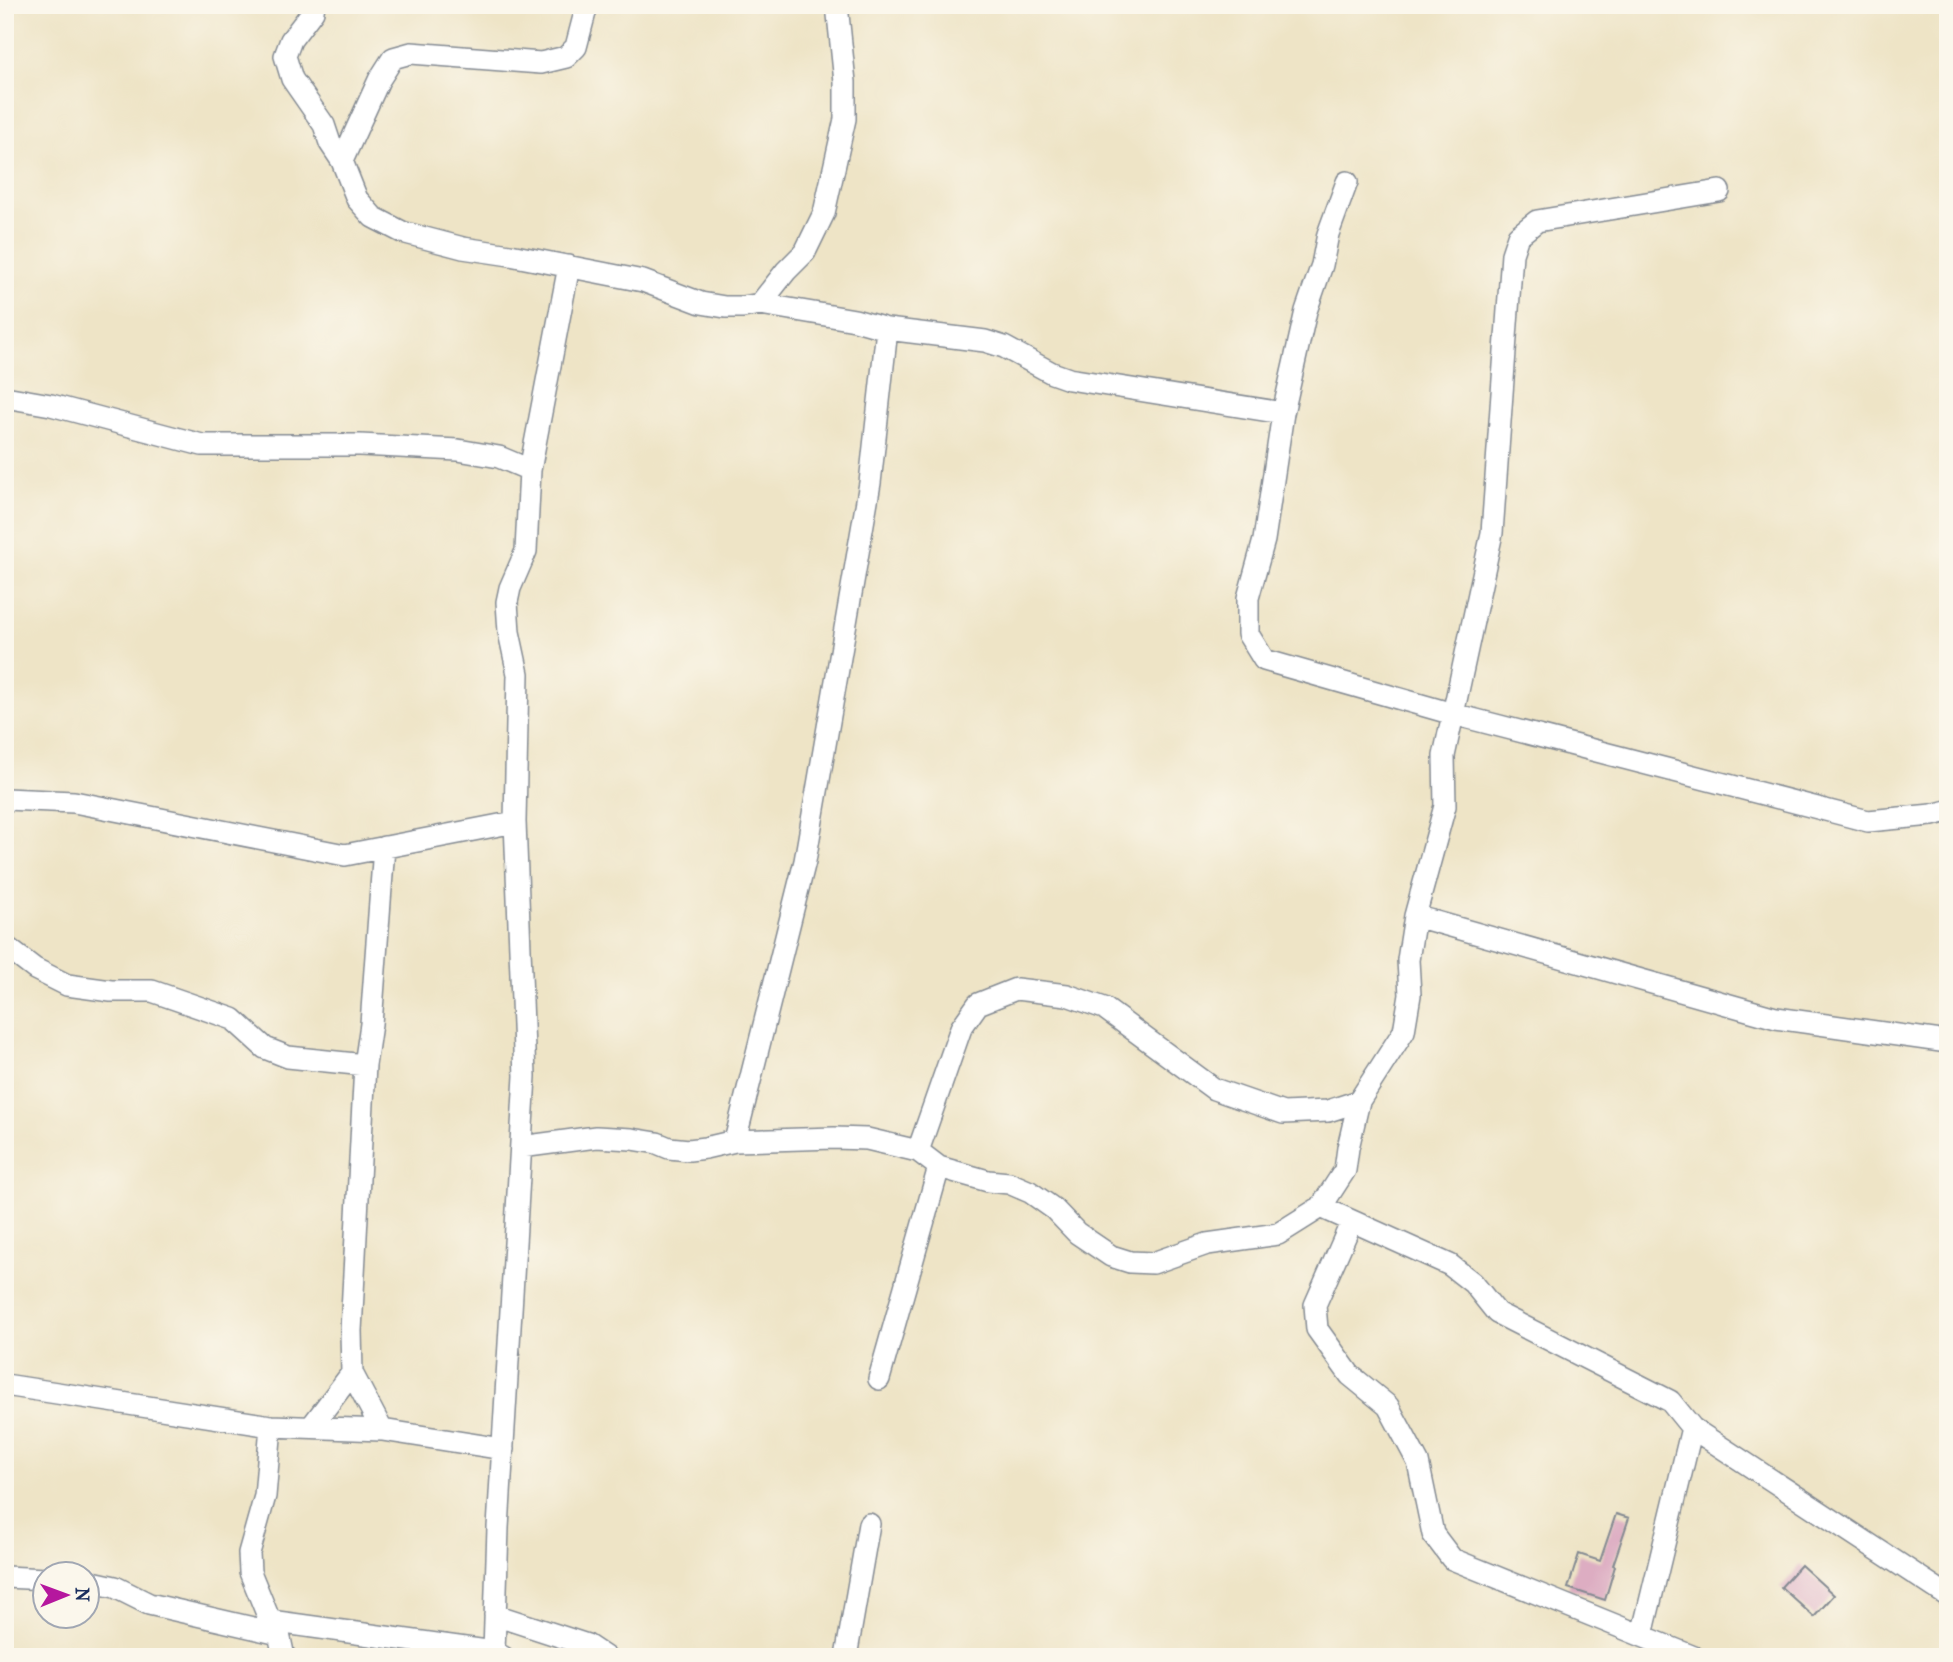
<svg xmlns="http://www.w3.org/2000/svg" width="1953" height="1662" viewBox="0 0 1953 1662" font-family="'IM FELL French Canon',serif">
  <rect width="100%" height="100%" fill="#fbf7ec"/>
  <filter id="ink" filterUnits="userSpaceOnUse"><feTurbulence type="fractalNoise" baseFrequency=".0143" numOctaves="2"/><feDisplacementMap in="SourceGraphic" scale="14" xChannelSelector="R" yChannelSelector="G"/><feConvolveMatrix kernelMatrix="1 2 1 2 8 2 1 2 1" color-interpolation-filters="sRGB"/></filter>
  <filter id="wash" filterUnits="userSpaceOnUse"><feTurbulence type="fractalNoise" baseFrequency=".00686" numOctaves="4" result="noise"/><feDisplacementMap in="SourceGraphic" scale="28" xChannelSelector="R" yChannelSelector="G"/><feGaussianBlur stdDeviation="1.57" result="paint"/><feColorMatrix in="noise" values="0 0 0 0 0 0 0 0 0 0 0 0 0 0 0 0 0 1.4 0 .05"/><feComposite in="paint" operator="in"/></filter>
  <g filter="url(#wash)">
    <rect width="100%" height="100%" fill="#eee4c6"/>
    <g id="blocks">
      <path fill="#ddadc2" d="M1616,1514L1629,1518L1613,1565L1615,1566L1605,1600L1568,1588L1579,1554L1600,1561Z
        M1801,1565L1834,1595L1814,1617L1781,1587Z"/>
    </g>
  </g>
  <g filter="url(#ink)">
    <use href="#blocks" fill-opacity="0" stroke="#848a92" stroke-width="2"/>
    <g fill="none" stroke-linecap="round" stroke-linejoin="round">
      <g stroke="#848a92" stroke-width="24">
        <path id="street" d="M314,5L313,11L291,40L285,56L292,79L324,125L330,143L342,161L357,199L373,217L402,232L463,248L510,255L643,281L701,303L725,307H743L760,304L855,320L887,329L985,341L1004,347L1052,373L1069,379L1283,413
          M342,161L379,80L393,58L411,53L541,63L566,57L576,47L587,5
          M1347,182L1328,234L1322,265L1306,311L1283,413L1264,540L1248,598V634L1264,660L1453,714L1868,821L1932,815L1948,811
          M760,304L786,271L805,252L824,213L845,119V82L837,5
          M5,397L51,405L202,445H360L458,450L499,457L530,470
          M5,799L74,802L345,855L515,822
          M1415,916L1776,1018L1948,1042
          M5,946L35,969L67,985L111,991H152L233,1019L265,1048L288,1057L365,1065
          M735,1141L805,861L870,483L887,329
          M521,1147L596,1137L632,1139L657,1143L669,1148L689,1150L705,1148L735,1141L834,1138L867,1139L918,1151L939,1167L988,1181L1009,1183L1030,1192L1054,1209L1077,1233L1111,1256L1130,1262L1153,1263L1207,1244L1278,1234L1321,1207L1345,1170L1348,1148L1359,1101L1404,1031L1410,995L1408,960L1415,916L1445,806L1444,756L1492,533L1512,254L1518,236L1537,221L1719,191
          M918,1151L961,1028L978,1004L1016,989L1067,995L1104,1008L1214,1089L1283,1113L1328,1111L1359,1101
          M1321,1207L1450,1265L1473,1283L1497,1313L1670,1401L1692,1428L1948,1596
          M1352,1221L1315,1305L1317,1329L1350,1375L1388,1406L1418,1462L1433,1534L1452,1559L1694,1657
          M879,1379L939,1167
          M5,1385L271,1426L382,1430L503,1449
          M271,1426L265,1496L249,1553L250,1572L270,1621L279,1634L284,1657
          M311,1427L352,1373
          M382,1430L352,1373L351,1331L365,1065L371,1024L384,847
          M5,1577L46,1579
          M88,1581L115,1587L149,1604L279,1634
          M495,1615L587,1645L605,1657
          M270,1621L494,1652L503,1657
          M1642,1635L1692,1428
          M494,1652L498,1528L525,1076L515,822L518,674L509,632L507,602L510,588L526,551L530,470L569,266
          M846,1657L869,1524"/>
      </g>
      <use href="#street" stroke="#fff" stroke-width="21"/>
    </g>
  </g>
  <rect width="1953" height="1662" fill="none" stroke="#fbf7ec" stroke-width="28"/>
  <g transform="translate(66 1595) rotate(89)"><circle r="33" fill="#fbf7ec" stroke="#a1a7b3" stroke-width="2"/>
  <path d="M0-5L12 26L0 18L-12 26Z" fill="#b5179e"/>
  <text y="-10" font-size="19" font-weight="bold" text-anchor="middle" fill="#1b2f5e">N</text>
  </g>
</svg>
